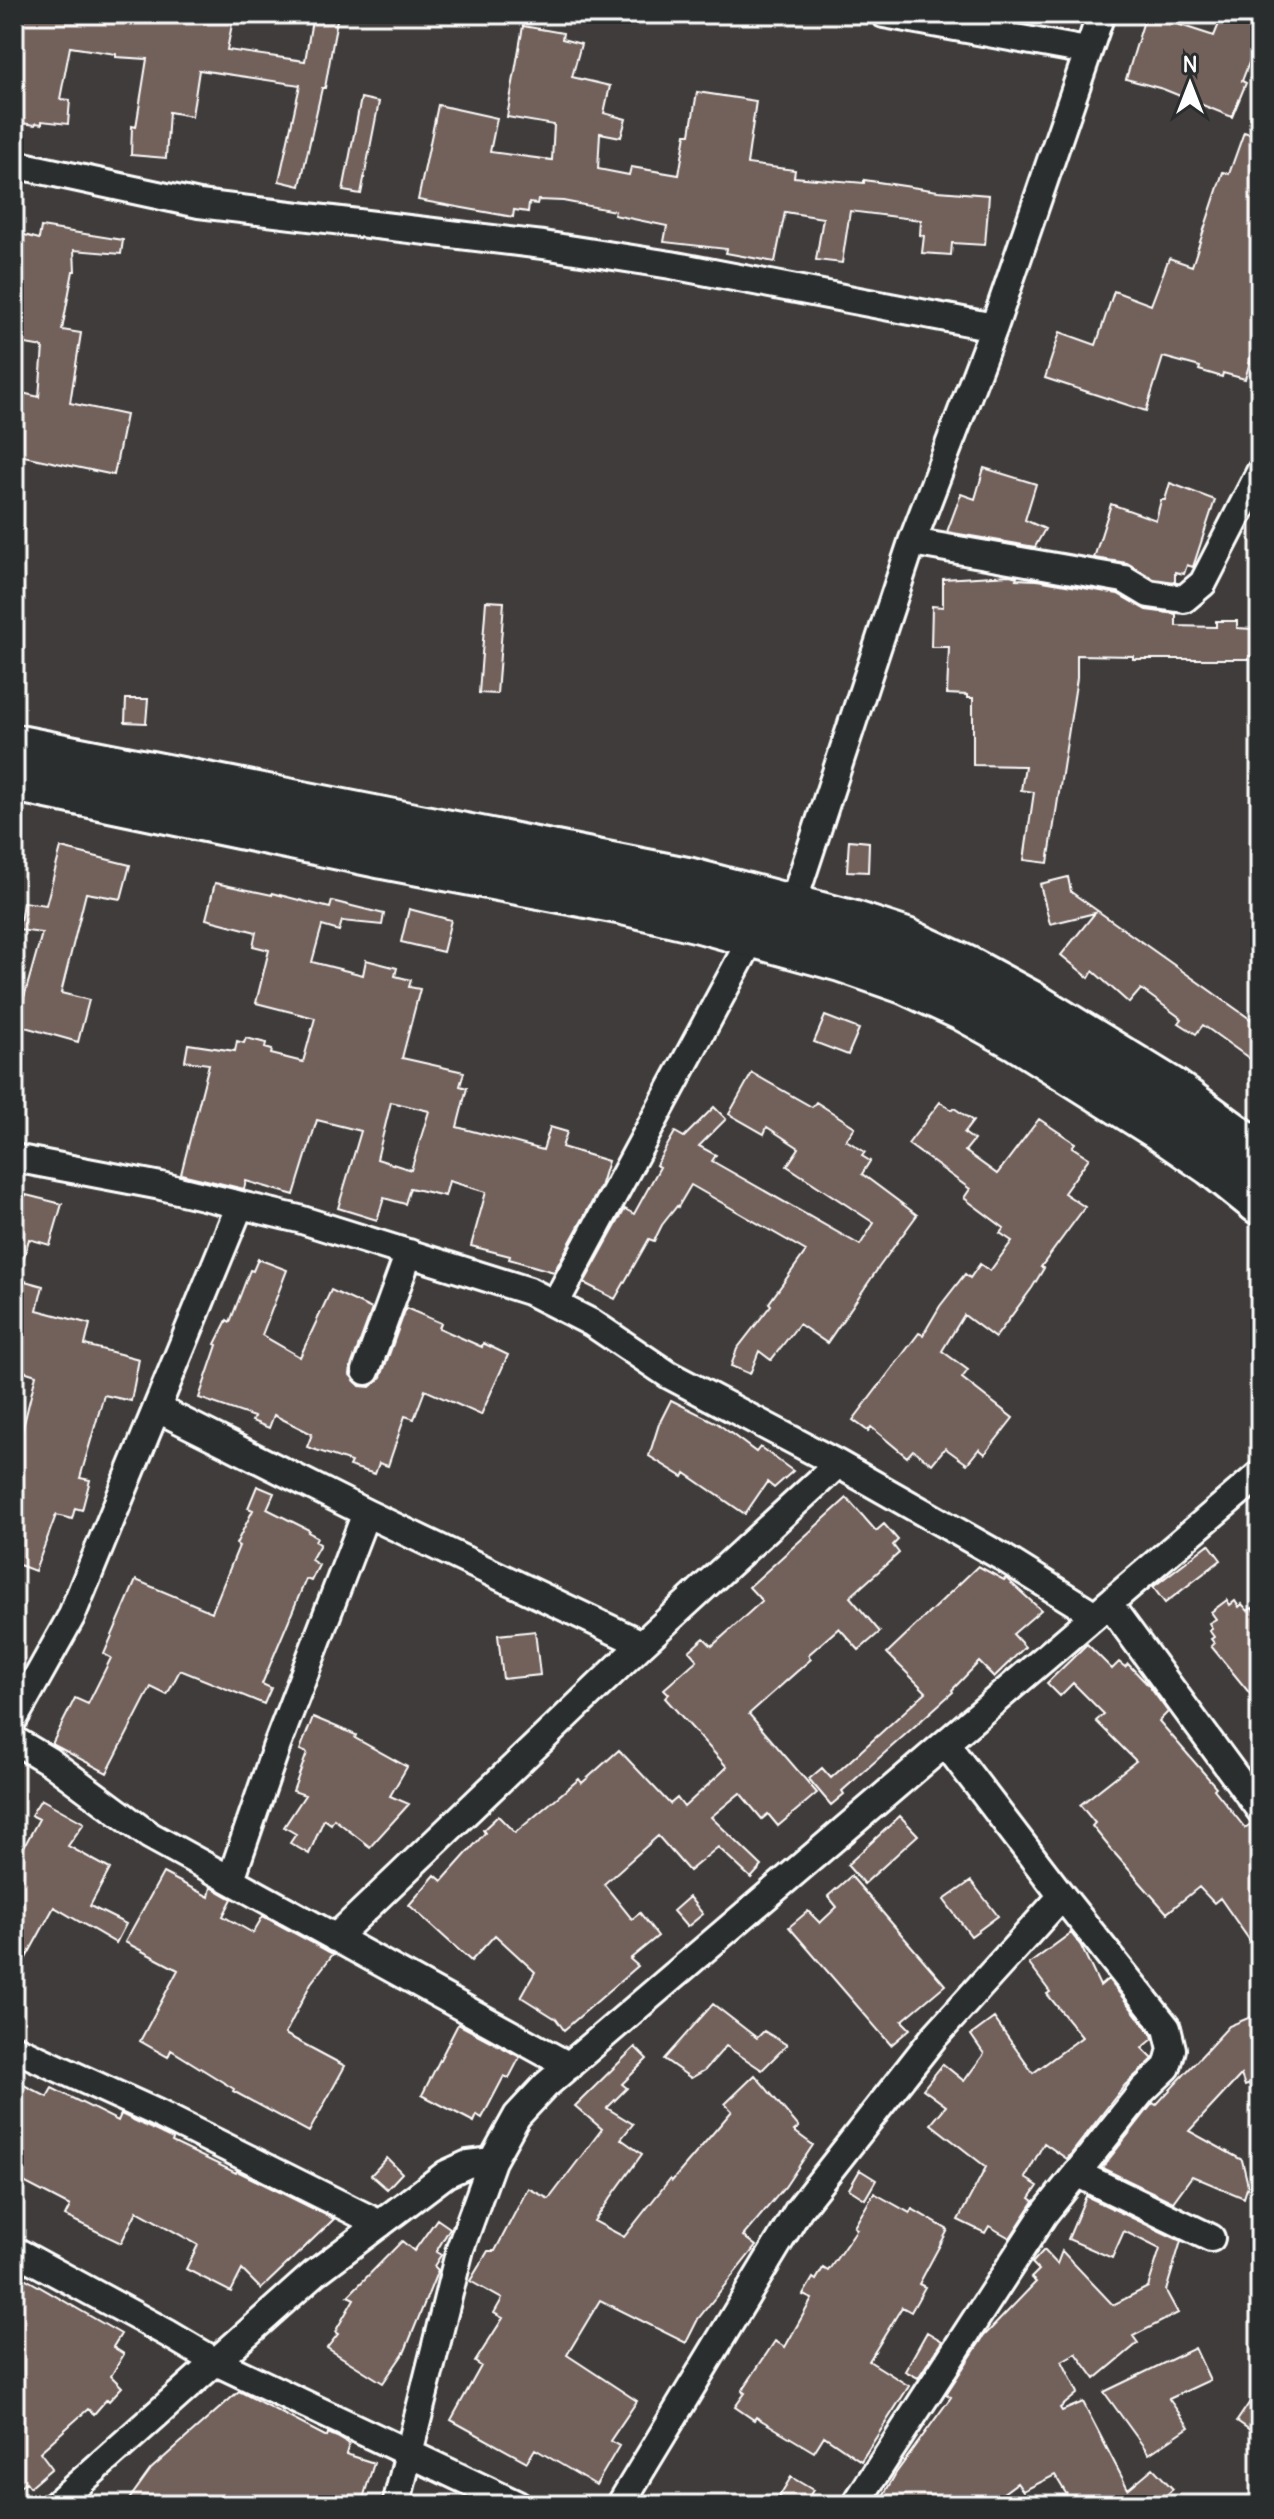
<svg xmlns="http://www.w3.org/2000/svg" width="1274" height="2519" viewBox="0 0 1274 2519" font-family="Delius,sans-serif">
  <rect width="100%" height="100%" fill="#403c3b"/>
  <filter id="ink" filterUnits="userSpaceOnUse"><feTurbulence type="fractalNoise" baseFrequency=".0125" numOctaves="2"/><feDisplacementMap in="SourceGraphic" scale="16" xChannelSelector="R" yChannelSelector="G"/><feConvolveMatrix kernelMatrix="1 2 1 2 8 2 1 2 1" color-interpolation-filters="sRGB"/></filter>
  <g filter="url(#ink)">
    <path fill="#72605a" stroke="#fff" stroke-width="2" fill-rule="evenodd" d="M19,14H234L227,50L305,61L313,14H338L325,88H322L300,186L279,181L300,85L199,70L192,116L169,112L166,158L131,155L132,126L136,127L137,121L147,59L116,57V54L70,47L60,99L70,100L68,124L42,121V124L36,123L35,125L14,122V59Z
      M1146,14L1214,36L1223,14H1260V49L1255,47L1242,81L1246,83L1232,117L1163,89L1126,79Z
      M523,26L563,33L562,39L581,44L572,77L610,86L604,113L626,119L621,137L600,133L598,169L629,175L631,167L679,175L686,134H690L697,92L756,101L747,164L795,170L794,177L864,183V180L938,191L989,195L985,245L952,243L951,255L922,253L924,236L920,235L921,220L850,211L842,263L816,260L823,218L785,212L775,262L726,253L727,249L664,242L667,226L614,215L615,211L563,201L538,200L537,204L529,203L528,212L514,210L513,217L418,200L438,105L497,118L490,152L552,160L554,125L507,117Z
      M361,98L379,102L361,194L343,191Z
      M1244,132L1260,137V343L1256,341L1245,379L1223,373L1222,377L1199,370L1200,367L1163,357L1146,411L1045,378L1060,332L1096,345L1114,291L1151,305L1169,258L1192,266L1223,172L1229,174Z
      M41,227L123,240L121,254L74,250L75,271H73L62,330L81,333L70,403L126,415L114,475L14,454V391L39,397L43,347L20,343L25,316L14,313V232L39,239Z
      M984,468L1036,484L1025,520L1045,529L1035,547L947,532L961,494L975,499Z
      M1170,483L1215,500L1193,567L1187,565L1184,574L1175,572V582L1154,579L1127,563L1094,558L1111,504L1156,520L1161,500H1165Z
      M1010,575L1017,577L1016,579L1037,580L1118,594L1146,610L1176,614V626L1216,627V621H1237V628L1253,629L1252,635H1260V656H1249V659H1133V656L1077,655V678L1048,863L1024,860L1034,792L1021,790L1025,766L973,765V698H967V695L947,694L949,647H931L932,606L943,607V579Z
      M486,601L504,602L497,694L479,693Z
      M126,699H148L146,723L125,722Z
      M849,840L869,842L868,872L847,871Z
      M61,848L130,865L121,899L86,893L61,993L89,1000L78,1042L14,1024V999L23,1001L42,933L19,930L23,902L46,905Z
      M1068,877L1071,892L1260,1026V1066L1203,1025L1196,1034L1179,1023L1182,1019L1141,989L1129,1003L1093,971L1089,978L1061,955L1095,913L1050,924L1040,884Z
      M215,883L272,895V893L330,908L332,901L384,914L382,925L342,921L339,931L322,926L312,962L363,975L366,960L397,968L395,976L411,980L409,987L420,989L402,1058L464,1072L460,1086L467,1088L457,1127L543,1150L550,1127L567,1132L562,1147L608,1161L600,1187L554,1272L509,1259L510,1256L471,1246L486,1192L449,1181L445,1196L410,1188L405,1204L384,1198L377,1220L338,1208L361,1131L317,1120L294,1195L246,1181L244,1189L181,1174L209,1064L185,1061L188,1044L235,1051L237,1041L244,1043L246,1038L266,1043L265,1048L272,1050L271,1054L303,1062L315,1018L256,1003L269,950L253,946L256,932L206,919ZM391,1102L429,1111L411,1170L377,1159Z
      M409,909L451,920L443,952L401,942Z
      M825,1016L859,1029L848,1055L814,1042Z
      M752,1073L812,1107L816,1102L855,1127L846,1140L865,1152L862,1156L870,1161L862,1174L917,1215L879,1267L827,1343L799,1324L771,1360L759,1351L750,1374L731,1366L737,1349L771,1305L769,1303L806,1251L691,1185L678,1207L677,1206L662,1225L654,1241L649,1239L615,1299L584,1283L625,1209L634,1214L660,1167L656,1165L675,1132L684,1137L714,1107L726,1119L699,1146L716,1155L712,1161L860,1245L874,1223L787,1166L799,1148L767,1127L764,1134L729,1114Z
      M940,1102L952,1110L954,1108L973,1121L964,1133L974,1140L965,1151L997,1174L1039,1119L1075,1143L1072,1147L1089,1158L1064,1193L1085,1207L1041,1267L1044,1268L1032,1288L995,1338L964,1315L942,1351L968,1370L962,1378L1013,1418L985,1454L979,1449L967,1464L945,1448L932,1464L913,1450L907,1457L871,1427L868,1431L853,1420L919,1333L923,1335L940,1306L965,1274L970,1278L980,1264L990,1271L1012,1241L1000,1233L1004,1228L964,1198L970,1189L908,1144Z
      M14,1192L62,1204L50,1245L29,1239L19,1275L14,1274Z
      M258,1259L287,1270L262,1335L300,1357L331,1290L372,1309L351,1366L350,1375L360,1386L370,1387L381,1377L406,1308L441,1323L439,1328L482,1347L483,1343L508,1355L481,1415L425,1390L414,1419L405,1416L388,1466L379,1463L375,1474L349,1466L351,1462L307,1447L312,1434L274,1415L269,1428L252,1421L254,1417L199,1398L217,1345L215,1344L227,1320L230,1322L250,1270L253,1271Z
      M14,1278L43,1286L37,1310L90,1324L85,1345L139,1359L131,1401L104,1395L80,1478L90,1480L82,1510L75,1508L72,1519L56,1515L35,1571L14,1563V1464L36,1375L14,1368V1318L18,1303L14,1302Z
      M671,1400L717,1423L756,1452L760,1447L793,1471L774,1488L767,1482L745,1514L685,1473L683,1477L649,1456L659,1424Z
      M257,1486L274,1493L267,1509L309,1530L308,1532L317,1537L315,1541L320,1544L311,1560L319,1565L311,1581L306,1579L262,1684L271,1688L264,1704L180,1670L167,1695L151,1687L107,1773L52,1744L75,1698L88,1704L111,1658L104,1654L136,1580L212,1612L239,1546L236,1544L253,1510L248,1508Z
      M847,1498L876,1531L884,1524L898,1540L893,1545L899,1553L850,1597L880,1632L859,1650L839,1628L808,1655L811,1659L749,1714L817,1793L778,1826L768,1814L762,1819L740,1793L711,1817L762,1866L751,1878L718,1847L689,1871L658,1836L604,1884L632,1919L640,1913L658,1936L630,1959L638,1966L564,2030L556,2019L521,1997L535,1972L495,1935L471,1961L409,1905L435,1875L442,1881L485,1833L483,1830L498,1816L515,1833L579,1779L582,1783L619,1750L670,1804L677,1798L684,1807L722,1772L727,1767L665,1698L669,1694L664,1689L697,1660L689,1651L704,1638L712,1646L762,1601L749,1587Z
      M1209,1544L1221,1560L1165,1603L1153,1587Z
      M978,1566L1004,1580L1006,1578L1008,1580L1041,1610L1013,1634L1025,1647L994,1677L979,1662L952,1690L953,1692L842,1791L844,1794L831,1805L809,1779L822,1768L831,1778L926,1692L887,1653Z
      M1227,1600L1230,1605L1235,1601L1239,1607L1242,1604L1248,1611L1252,1608L1260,1619V1706L1211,1646L1214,1643L1211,1639L1214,1637L1209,1630L1212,1628L1209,1623L1216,1619L1211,1612Z
      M535,1631L540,1675L503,1679L498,1635Z
      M1087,1644L1112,1669L1119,1662L1125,1667L1128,1664L1149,1686L1168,1712L1159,1721L1216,1787L1214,1789L1245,1828L1252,1823L1260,1826V1955L1220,1898L1214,1903L1199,1887L1167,1913L1110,1848L1092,1826L1095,1823L1080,1805L1136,1761L1096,1721L1104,1714L1073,1683L1060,1696L1047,1683Z
      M313,1717L356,1735L355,1738L407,1767L390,1796L409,1804L370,1847L334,1819L331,1824L324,1819L309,1854L290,1843L296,1834L284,1827L305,1795L293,1791L307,1753L300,1750Z
      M41,1799L84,1823L68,1846L110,1869L90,1906L126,1924L116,1943L54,1907L14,1980V1865L39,1819L31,1815Z
      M900,1816L918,1835L864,1884L847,1865Z
      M163,1873L209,1897L211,1887L232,1899L223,1916L253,1933L263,1916L333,1954L311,1983L285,2034L345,2066L309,2132L233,2091L234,2089L171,2050L168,2057L140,2041L178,1970L125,1942Z
      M851,1876L945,1985L902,2021L910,2029L891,2045L789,1927L808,1911L820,1923L837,1907L828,1896Z
      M971,1881L998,1916L971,1936L944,1900Z
      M689,1897L703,1914L687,1927L673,1911Z
      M1071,1933L1081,1946L1100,1986L1108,1979L1152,2035L1153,2039L1142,2048L1153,2059L1125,2085L1067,2159L1044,2143L1025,2178L1038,2186L1030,2198L1034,2201L1010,2238L989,2226L985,2233L958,2220L986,2167L931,2124L946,2106L923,2089L943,2064L964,2081L984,2054L971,2035L994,2018L1033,2073L1082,2037L1047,1994L1050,1992L1029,1964Z
      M713,2004L757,2038L764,2031L787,2045L762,2070L726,2046L705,2070L691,2078L664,2059Z
      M1260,2013V2080L1245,2086L1241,2075L1189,2131L1242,2160L1248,2185L1244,2198L1192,2176L1173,2202L1102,2168L1153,2103L1156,2105L1229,2026Z
      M458,2024L520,2057L509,2078L504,2076L482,2118L477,2115L474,2122L422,2095Z
      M635,2047L647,2059L622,2084L627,2088L607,2108L633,2124L621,2139L642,2154L594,2221L624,2237L670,2179L672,2181L732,2111L725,2104L755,2075L799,2127L794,2131L813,2145L785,2187L743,2236L756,2246L698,2319L686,2343L600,2300L567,2355L637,2401L610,2441L619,2446L596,2485L535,2449L527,2462L451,2420L481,2366L475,2362L503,2318L494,2313L502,2299L470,2281L488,2251H495L528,2188L549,2199L602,2129L575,2106Z
      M14,2080L47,2097L52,2088L118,2121L121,2114L173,2139L172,2142L236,2173L237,2171L334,2219L261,2289L242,2270L231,2292L186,2269L198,2245L137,2211L121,2243L65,2216L70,2206L14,2177Z
      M387,2158L402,2173L387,2189L371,2175Z
      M860,2170L876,2180L865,2199L849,2189Z
      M874,2193L910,2213L912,2209L948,2230L919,2284L925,2287L911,2312L902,2307L869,2361L909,2386L861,2461L824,2436L814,2452L756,2417L754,2420L735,2407L745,2393L742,2391L775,2341L785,2347L812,2299L803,2295L813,2278L816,2280L823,2268L828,2271L857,2229L854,2227Z
      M1086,2196L1181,2241L1166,2291L1178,2313L1133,2336L1138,2343L1095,2379L1076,2353L1062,2361L1078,2393L1060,2408L1062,2411L1083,2402L1128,2489L1153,2468L1173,2489L1156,2505H1073L1055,2475L1023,2491L1017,2483L987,2505H878L896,2473L951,2397L946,2394L984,2336L1036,2282L1031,2278L1039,2270L1032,2263L1044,2250L1057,2264L1062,2251L1113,2305L1148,2287L1160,2249L1124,2231L1112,2258L1068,2239Z
      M437,2219L450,2228L436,2252L441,2255L434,2266L438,2270L405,2351L383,2383L327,2348L338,2334L335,2332L354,2299L348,2296L402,2241L414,2251Z
      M14,2272L121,2334L113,2347L124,2354L111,2376L122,2387L109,2401L107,2399L94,2414L88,2409L40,2452L52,2468L30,2487L26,2482L14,2491Z
      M927,2332L942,2341L918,2378L905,2371Z
      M1195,2348L1210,2380L1169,2399L1189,2427L1149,2454L1104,2392Z
      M1260,2387V2437L1237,2421Z
      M239,2391L327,2437L328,2433L337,2437L349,2444L346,2454L374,2463L361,2505H125L151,2469Z
      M791,2477L813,2490L804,2505H774Z"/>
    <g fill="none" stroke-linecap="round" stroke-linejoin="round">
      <g stroke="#fff" stroke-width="32">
        <path id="street" d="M884,14L1087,51
          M14,164L199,204L543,245L671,265L994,327
          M912,542L1124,579L1149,594L1184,599L1203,583L1260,472
          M792,906L912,542L994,327L1101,14
          M14,1158L161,1186L299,1219L529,1291L592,1323L669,1375L838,1464L1002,1557L1095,1615
          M555,1304L753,936
          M366,1371L409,1253
          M158,1409L366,1513L642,1644
          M1109,1604L1260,1810
          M14,1719L71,1617L240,1205
          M14,1740L49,1761L149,1835L569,2066
          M231,1879L277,1745L366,1513
          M335,1938L642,1644L838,1464
          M14,2048L157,2113L380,2224
          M1076,2173L1211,2238
          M14,2250L167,2333L216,2362L518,2505
          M55,2505L315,2273L446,2174L468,2164L492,2161
          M396,2505L460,2249L492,2161L517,2116L546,2085L1260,1474
          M620,2505L799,2209L934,2037L1062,1896
          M855,2505L1044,2214L1143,2090L1167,2067L1172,2049L1167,2028L1062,1896L946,1744"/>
      </g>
      <g stroke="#fff" stroke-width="50">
        <path id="highway" d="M14,747L687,880L851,923L906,941L967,969L1028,1002L1171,1090L1260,1155
          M14,779L383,856L623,902L700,920L841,959L907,982L963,1008L1019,1039L1159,1127L1213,1164L1260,1202"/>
      </g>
      <use href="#street" stroke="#2a2d2e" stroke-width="26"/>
      <use href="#highway" stroke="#2a2d2e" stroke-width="44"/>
    </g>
  </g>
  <rect width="1274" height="2519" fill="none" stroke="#2a2d2e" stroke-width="48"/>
  <rect x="24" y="24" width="1226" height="2471" fill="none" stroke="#fff" stroke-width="3" filter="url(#ink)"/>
  <g transform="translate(1190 84)" stroke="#2a2d2e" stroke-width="6" paint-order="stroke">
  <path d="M0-6L14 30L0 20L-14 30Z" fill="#ffffff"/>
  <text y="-12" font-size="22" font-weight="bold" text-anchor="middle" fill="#ffffff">N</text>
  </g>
</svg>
